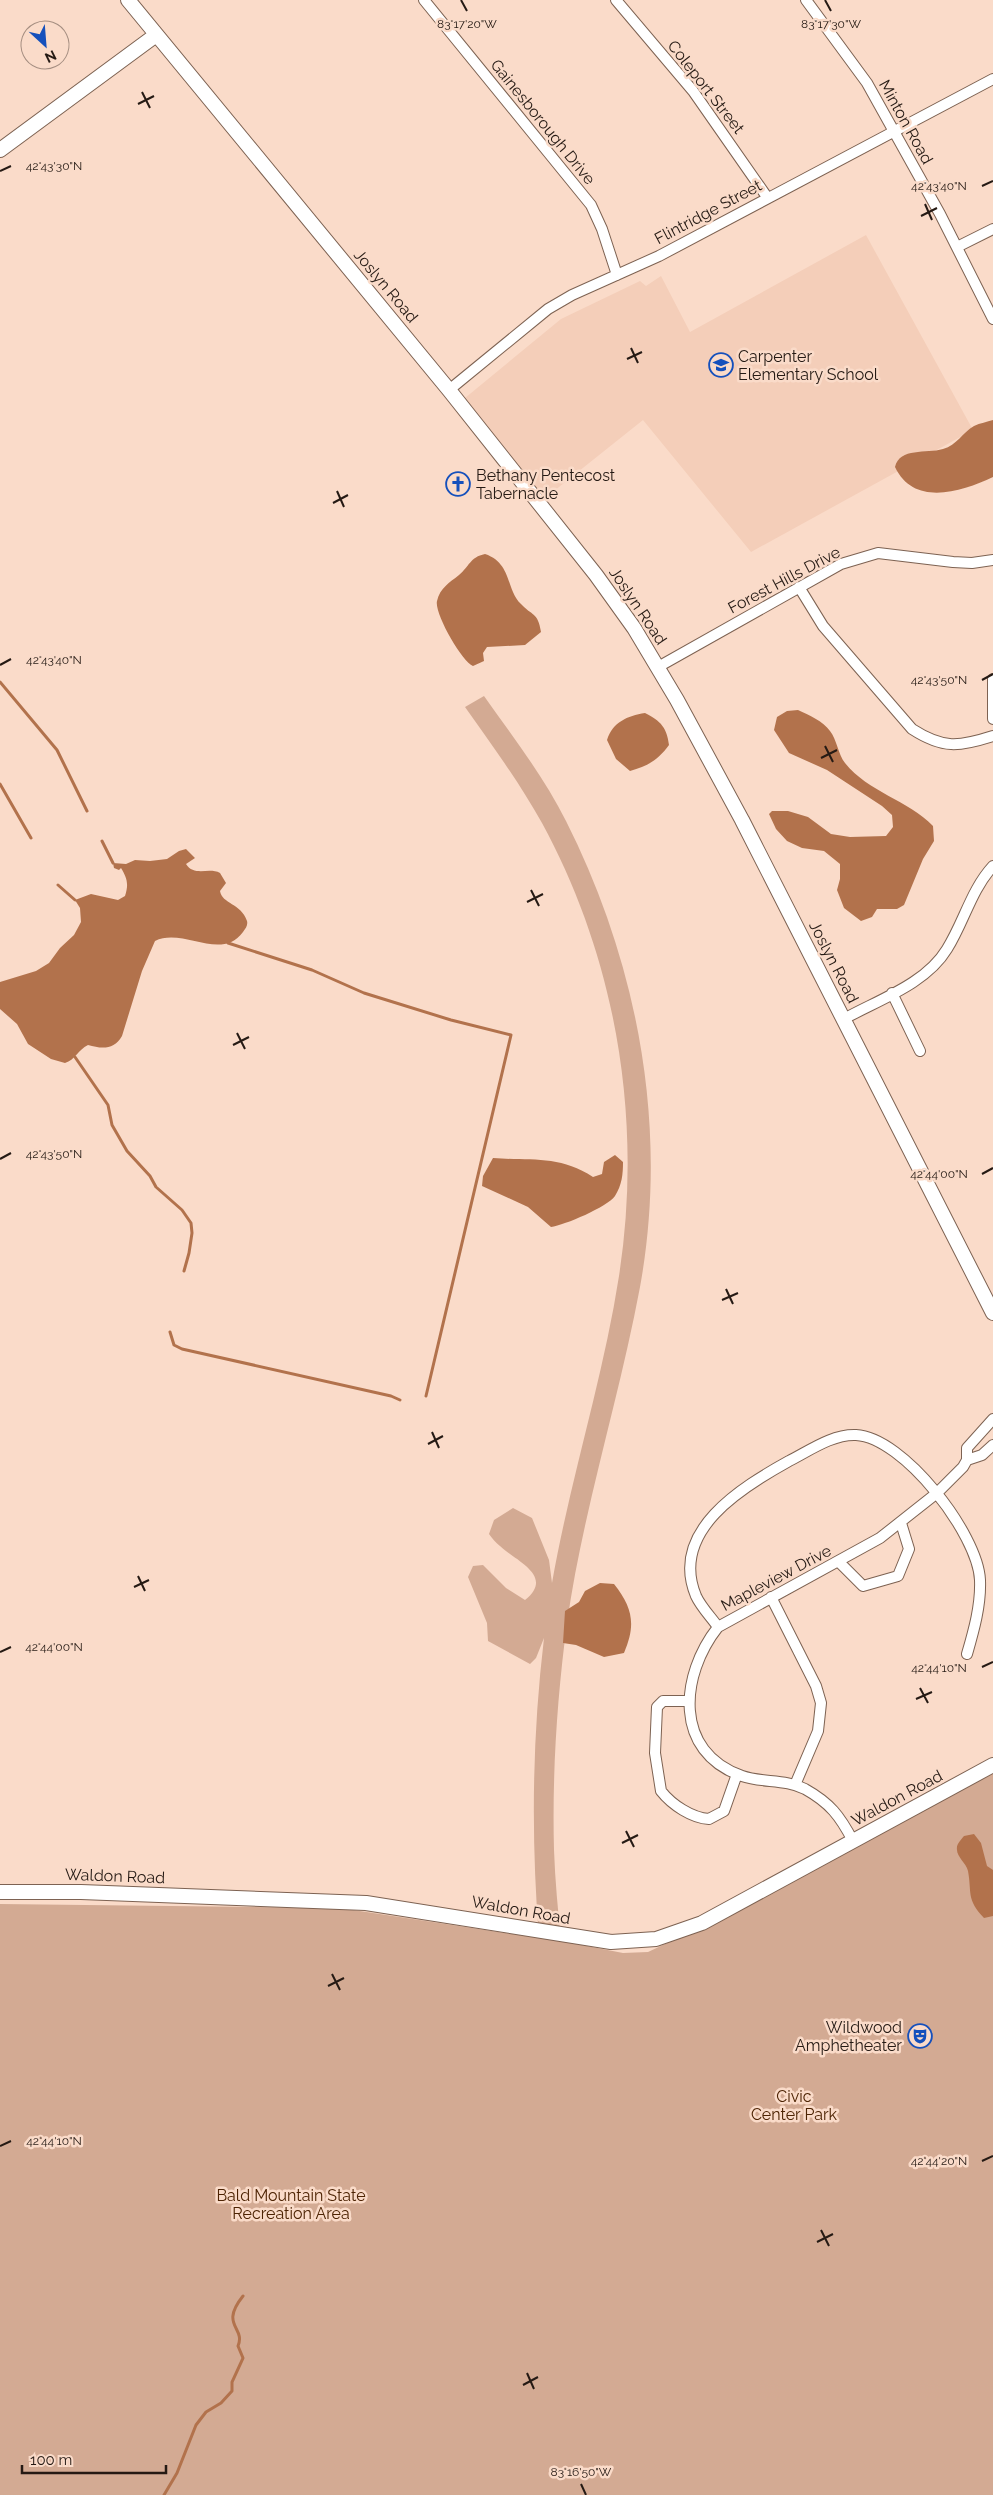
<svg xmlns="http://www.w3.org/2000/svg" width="993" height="2495" viewBox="0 0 993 2495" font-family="Raleway,sans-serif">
  <rect width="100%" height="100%" fill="#fadbc9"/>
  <path fill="#f4ceb9" d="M866,235L973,430L751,552L643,420L544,499L465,398L561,319L640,281L646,286L661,276L690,332Z"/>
  <path fill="#d3aa93" d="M484,696C513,737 544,777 566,821C638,964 669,1128 640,1287C619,1400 583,1510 567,1623C557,1698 552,1775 554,1850C555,1880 558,1910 561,1941L623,1953L648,1952L729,1914L993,1772V2495H0V1904L340,1908L539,1938C531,1837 532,1739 544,1638L536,1658L530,1664L488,1641L487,1623L468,1577L473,1566L483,1565L506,1588L525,1600C555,1576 516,1561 500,1546C496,1543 492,1538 489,1534L494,1520L513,1508L532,1518L549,1560L552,1583C570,1480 603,1379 619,1276C643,1121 617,961 542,823C519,782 492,745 465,707Z"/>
  <path fill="#b2724c" d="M993,420V477C961,492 914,507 895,467C900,447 926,454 943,449C957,445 962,433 974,426C980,423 987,422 993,420Z
    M485,554C512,563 506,590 521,604C532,616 538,612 541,632L525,645L487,647L483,653L484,661L473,666C462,662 434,613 437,601C440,588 449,583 459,575C469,567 470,557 485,554Z
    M798,710C809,715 823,721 830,731C837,740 838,754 845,763C868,792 908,800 933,826L934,841L923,859L904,905L897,909H877L872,917L861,921L844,908L837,890L840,879V864L824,851L802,848L787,841L776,829L769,814L772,811H788L808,817L831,834L850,837L886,836L893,827L892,815L882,806L827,770L789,753L774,730L777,717L787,711Z
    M645,713C661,721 667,728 669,745C658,760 648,766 630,771L616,759L607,740C613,722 627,716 645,713Z
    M186,849L195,858L186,864C194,877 209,867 220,873L226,883L220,891C222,904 241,903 247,921C248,925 246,928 243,932C221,962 183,927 155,941L142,971L122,1036C114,1050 102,1049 88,1045C78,1050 75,1060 65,1063L51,1059L28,1044L17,1024L0,1009V982L36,971L49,963L60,948L74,935L81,922L80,908L75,900L91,894L118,900L125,896C129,884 127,878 121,868L119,870L114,868L113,863L126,864L135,860L150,861L167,859L179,851Z
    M615,1155L623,1162C623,1174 622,1185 615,1196C607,1207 565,1225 551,1227L528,1207L482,1186L483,1176L493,1158C531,1161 559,1155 593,1177L602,1174L604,1162Z
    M600,1583L614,1584C633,1608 636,1625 624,1653L604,1657L576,1645L563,1643L565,1611L579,1602L585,1591Z
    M974,1834L981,1843L987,1866L993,1870V1916L984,1918C966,1899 972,1893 968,1871C966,1863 957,1857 957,1850C956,1844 961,1840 964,1836Z"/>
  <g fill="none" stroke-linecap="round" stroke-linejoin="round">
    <path stroke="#b2724c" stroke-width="3" d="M0,682L57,750L87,811
      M0,784L31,838
      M102,841L113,863
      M58,885L75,900
      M228,943L312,970L364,993L451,1020L511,1035L426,1396
      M75,1057L108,1105L112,1125L127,1151L150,1176L156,1187L182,1210L191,1223L192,1233L189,1253L184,1271
      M170,1332L174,1345L182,1349L391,1396L400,1400
      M164,2495L177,2473L196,2425L206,2412L221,2403L232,2391V2382L243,2358L238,2346C246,2327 219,2326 243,2296"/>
    <g stroke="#7d6252" stroke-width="12">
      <path id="street" d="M424,0L591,205L602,229L617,275
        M616,0L693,91L767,197
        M806,0L867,83L940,214L993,319
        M957,247L993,229
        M449,390L548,309L572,295L659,256L993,79
        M799,587L823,626L912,729C943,749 959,747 993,736
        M658,667L841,564L878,553L953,562L972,563L993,560
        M993,679V719
        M892,993L920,1051
        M844,1019C878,1000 926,984 947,949C964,922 971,890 993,866
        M967,1460L982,1455L993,1445
        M838,1561L863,1586L898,1576L909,1549L901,1523
        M771,1597L816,1686L821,1703L818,1731L795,1785
        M718,1627C711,1617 701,1607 696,1596C669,1531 742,1487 789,1461C809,1451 832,1434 856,1435C903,1437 978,1534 980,1580C981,1605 974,1630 967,1654
        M688,1701H663L657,1707L655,1753L661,1791C672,1805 692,1818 709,1819L724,1811L737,1774
        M853,1841C840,1816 830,1803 805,1789C786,1779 762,1783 742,1776C673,1752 680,1675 718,1627L880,1538L937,1493L963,1467L967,1460V1448L993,1419"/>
    </g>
    <g stroke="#7d6252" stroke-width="16">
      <path id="secondary" d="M128,0L449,390L596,575L634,628L677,700L742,820L993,1313
        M0,150L156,35
        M0,1892H81L366,1903L611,1942L656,1939L702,1923L993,1765"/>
    </g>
    <use href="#street" stroke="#fff" stroke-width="10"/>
    <use href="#secondary" stroke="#fff" stroke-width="14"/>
  </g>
  <path fill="none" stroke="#251a14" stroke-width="2" d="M461,0L467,11M825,0L831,11M142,92L150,108M138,104L154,96M0,171L11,166M982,186L993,181M925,204L932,220M921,216L937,208M631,348L638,363M627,359L642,352M337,491L344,507M333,503L348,495M0,665L11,659M982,680L993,674M825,746L833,762M821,758L837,750M531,890L539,906M527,902L543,894M237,1033L245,1049M233,1045L249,1037M0,1159L11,1153M982,1174L993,1168M726,1289L733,1304M722,1300L738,1293M432,1432L439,1448M428,1444L443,1436M138,1576L145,1591M134,1587L149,1580M0,1652L11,1647M982,1667L993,1662M920,1688L928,1703M916,1699L932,1692M626,1831L634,1847M622,1843L638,1835M332,1974L340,1990M328,1986L344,1978M0,2146L11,2141M982,2161L993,2156M821,2230L829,2246M817,2242L833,2234M527,2373L534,2389M523,2385L538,2377M581,2484L586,2495"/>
  <defs>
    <g id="school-ring" transform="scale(1.25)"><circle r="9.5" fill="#fadbc9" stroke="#1550bc" stroke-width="1.5"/><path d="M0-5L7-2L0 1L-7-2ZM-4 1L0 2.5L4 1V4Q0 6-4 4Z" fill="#1550bc"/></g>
    <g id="church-ring" transform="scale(1.25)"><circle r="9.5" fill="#fadbc9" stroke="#1550bc" stroke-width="1.5"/><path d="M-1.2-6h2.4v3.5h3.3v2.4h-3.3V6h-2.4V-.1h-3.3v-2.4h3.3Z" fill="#1550bc"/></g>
    <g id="theatre-ring" transform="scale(1.25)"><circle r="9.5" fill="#fadbc9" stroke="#1550bc" stroke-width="1.5"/><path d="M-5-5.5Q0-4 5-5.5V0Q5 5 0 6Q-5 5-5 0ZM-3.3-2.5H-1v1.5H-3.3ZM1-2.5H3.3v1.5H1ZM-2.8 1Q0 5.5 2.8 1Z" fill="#1550bc"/></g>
  </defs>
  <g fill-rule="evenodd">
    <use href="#school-ring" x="721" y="365"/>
    <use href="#church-ring" x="458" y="484"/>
    <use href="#theatre-ring" x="920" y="2036"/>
  </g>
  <g text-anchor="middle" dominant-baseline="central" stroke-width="5" stroke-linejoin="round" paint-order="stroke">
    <g font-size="16" fill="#251a14" stroke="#fadbc9">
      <text transform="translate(706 87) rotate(52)">Coleport Street</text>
      <text transform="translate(543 122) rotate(51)">Gainesborough Drive</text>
      <text transform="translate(906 122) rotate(61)">Minton Road</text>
      <text transform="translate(708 212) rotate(-28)">Flintridge Street</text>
      <text transform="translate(386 286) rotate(50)">Joslyn Road</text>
      <text transform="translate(784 580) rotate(-28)">Forest Hills Drive</text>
      <text transform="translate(638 606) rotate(56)">Joslyn Road</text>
      <text transform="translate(834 962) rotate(63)">Joslyn Road</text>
      <text transform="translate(776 1578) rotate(-28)">Mapleview Drive</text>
      <text transform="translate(897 1798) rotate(-28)">Waldon Road</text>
      <text transform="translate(115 1876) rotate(2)">Waldon Road</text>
      <text transform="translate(521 1910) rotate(10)">Waldon Road</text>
    </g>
    <g font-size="16" fill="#251a14" stroke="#fadbc9" text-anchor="start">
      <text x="738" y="356">Carpenter<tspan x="738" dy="18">Elementary School</tspan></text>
      <text x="476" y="475">Bethany Pentecost<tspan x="476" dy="18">Tabernacle</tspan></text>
      <text x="902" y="2027" text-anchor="end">Wildwood<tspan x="902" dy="18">Amphetheater</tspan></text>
    </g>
    <g font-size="16" fill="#4d2303" stroke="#fadbc9">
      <text x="794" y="2096">Civic<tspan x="794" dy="18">Center Park</tspan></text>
      <text x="291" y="2195">Bald Mountain State<tspan x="291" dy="18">Recreation Area</tspan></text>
    </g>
  </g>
  <g font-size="12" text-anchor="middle" fill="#251a14" stroke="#fadbc9" stroke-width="5" stroke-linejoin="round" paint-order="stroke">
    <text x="467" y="28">83°17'20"W</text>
    <text x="831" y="28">83°17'30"W</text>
    <text x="54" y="170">42°43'30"N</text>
    <text x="939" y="190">42°43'40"N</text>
    <text x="54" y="664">42°43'40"N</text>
    <text x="939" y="684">42°43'50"N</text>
    <text x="54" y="1158">42°43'50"N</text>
    <text x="939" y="1178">42°44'00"N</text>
    <text x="54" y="1651">42°44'00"N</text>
    <text x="939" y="1672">42°44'10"N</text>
    <text x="54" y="2145">42°44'10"N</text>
    <text x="939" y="2165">42°44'20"N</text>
    <text x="581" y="2476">83°16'50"W</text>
  </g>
  <g transform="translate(45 45) rotate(154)"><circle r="24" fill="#fadbc9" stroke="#a58e81"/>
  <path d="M0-4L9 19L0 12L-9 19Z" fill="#1550bc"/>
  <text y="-8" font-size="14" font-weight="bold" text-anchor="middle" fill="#251a14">N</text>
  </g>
  <path d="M22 2465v8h144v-8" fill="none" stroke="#251a14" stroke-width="2.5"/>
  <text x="30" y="2465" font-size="15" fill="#251a14" stroke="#fadbc9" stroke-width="4" paint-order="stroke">100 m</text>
</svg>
